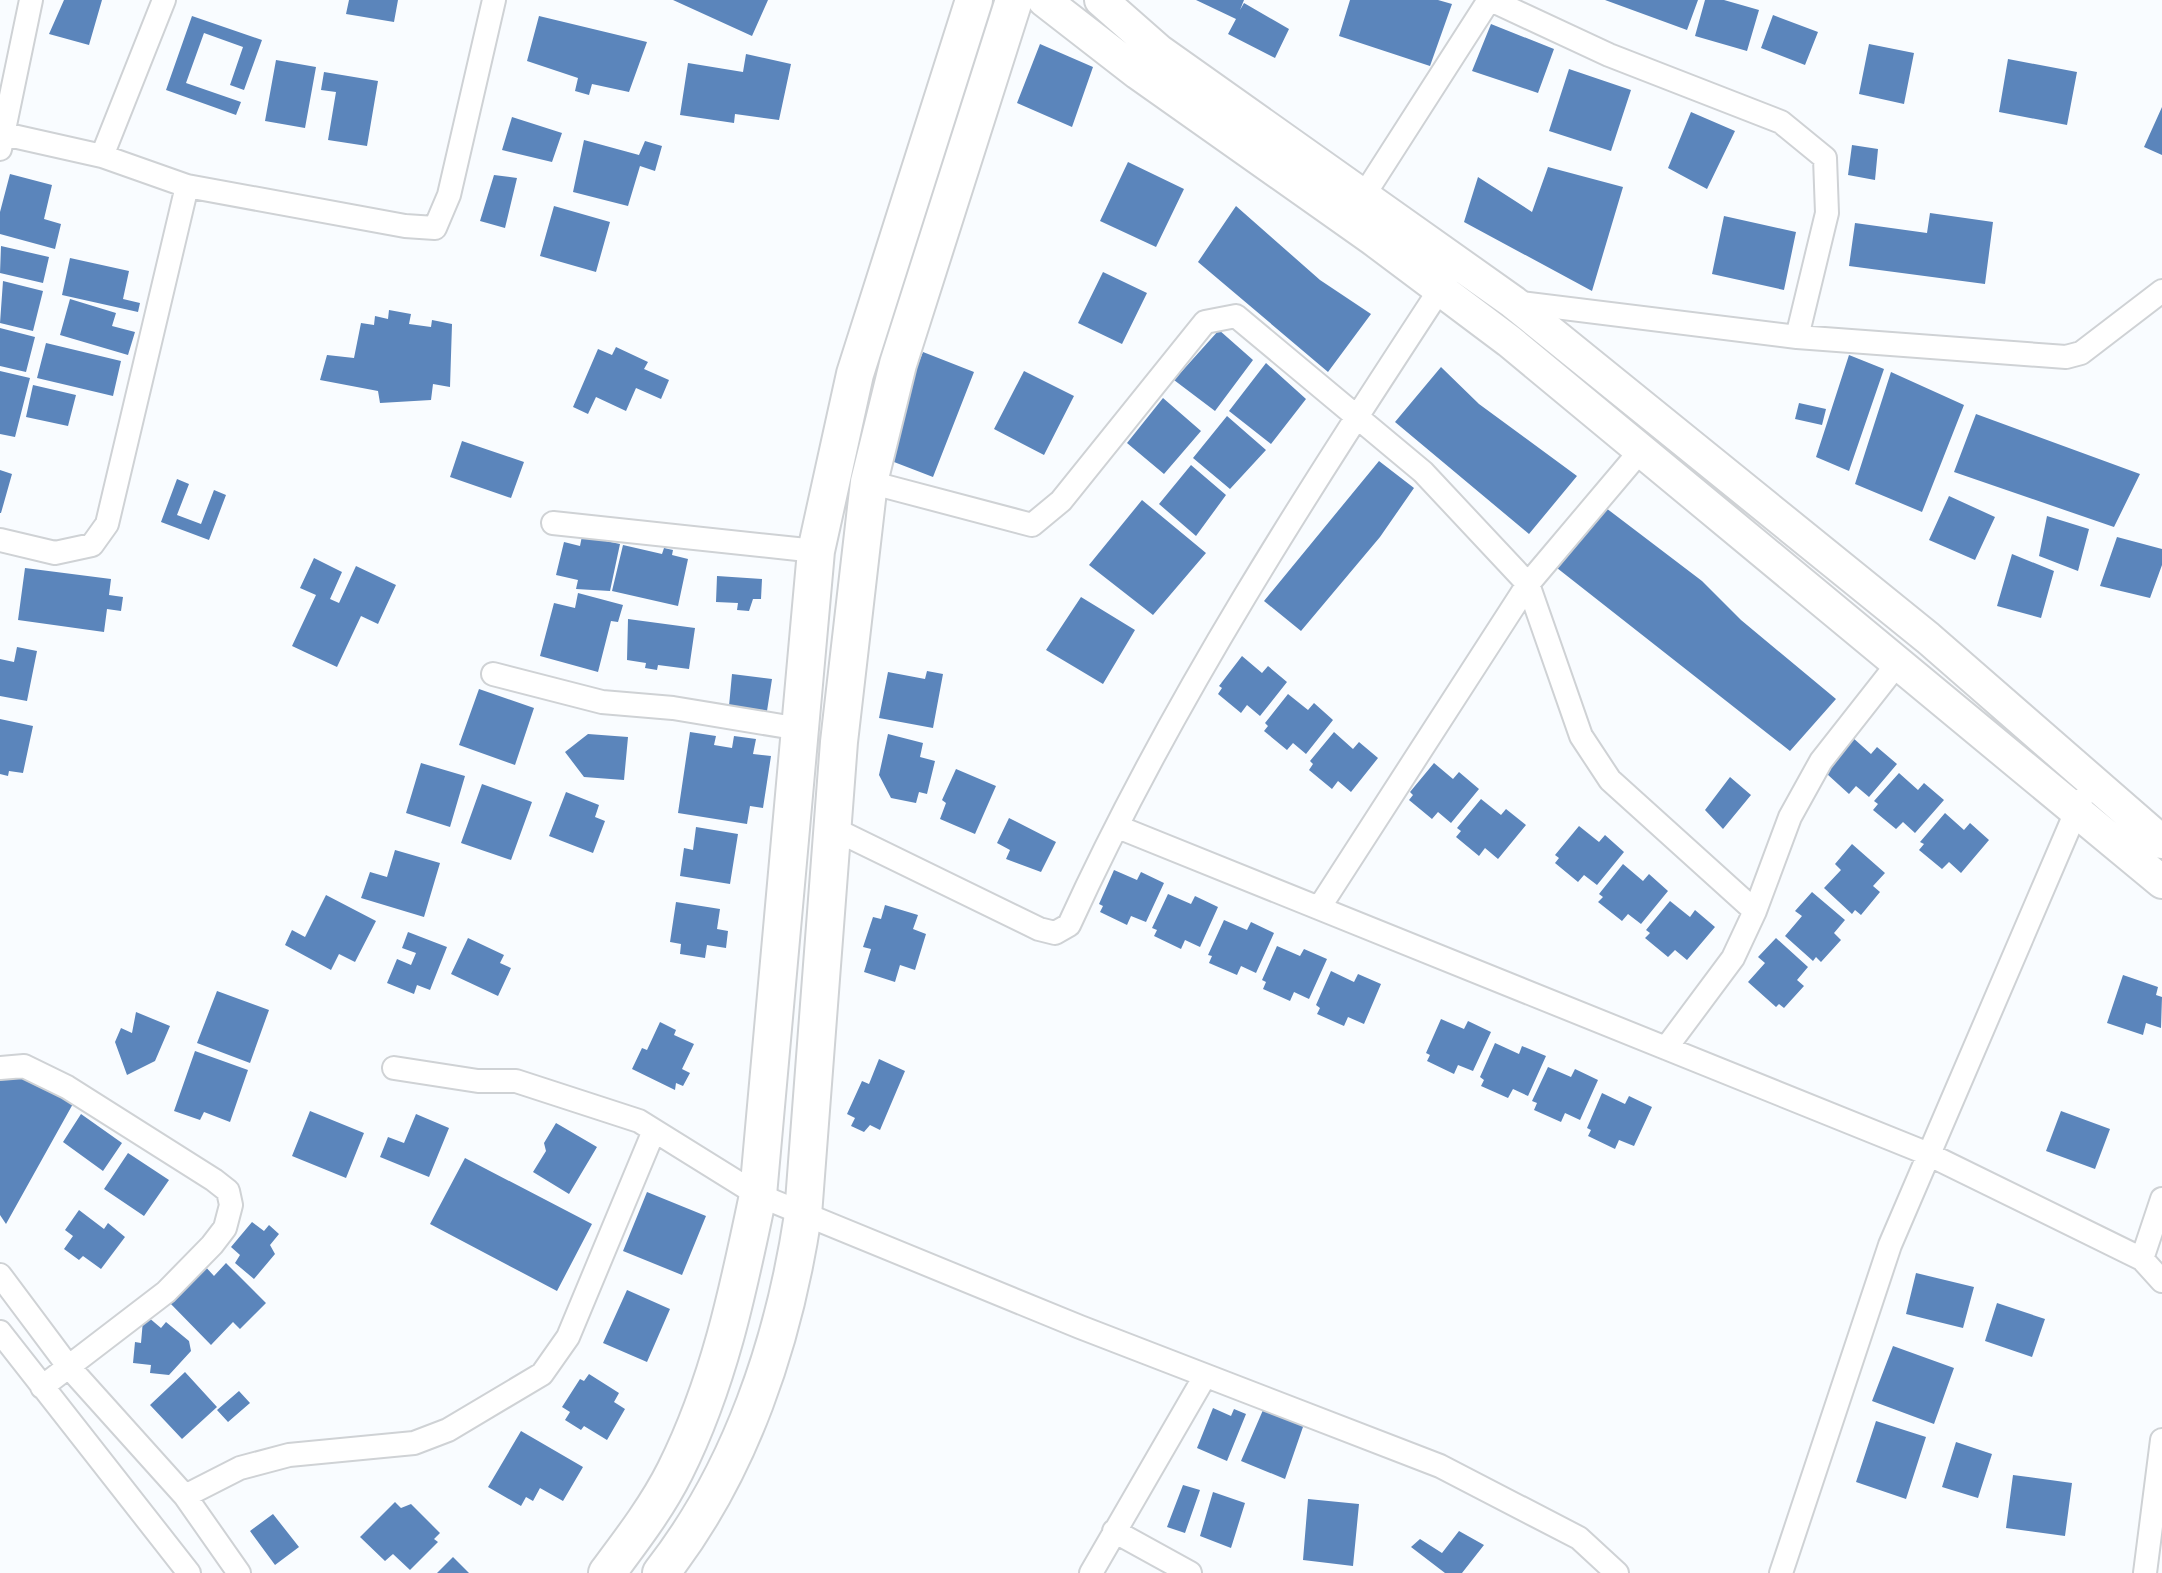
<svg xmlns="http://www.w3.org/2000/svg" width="2162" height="1573" viewBox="0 0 2162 1573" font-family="'Sofia Sans Condensed',sans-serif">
  <rect width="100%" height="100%" fill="#f9fcff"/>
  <path fill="#5b85bb" d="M64,0H102L89,45L49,34Z
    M349,0H398L394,22L346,14Z
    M673,0H768L752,36Z
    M1196,0H1244L1240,10L1244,3L1289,29L1275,58L1228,34L1236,19Z
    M1350,0H1438L1452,4L1430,66L1339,36Z
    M1605,0H1698L1687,30Z
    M1705,0H1724L1759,10L1747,51L1695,36Z
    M1773,15L1818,32L1805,65L1761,48Z
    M192,16L262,40L244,90L230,85L243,47L204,33L186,83L241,102L236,115L166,90Z
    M539,16L647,42L629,92L592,84L589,95L575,91L578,78L527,61Z
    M1491,24L1554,49L1538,93L1472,71Z
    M1040,44L1093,67L1072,127L1017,103Z
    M1869,44L1914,53L1904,104L1859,94Z
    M746,54L791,64L779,120L735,114L734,123L680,115L688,63L743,72Z
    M2008,59L2077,72L2067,125L1999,112Z
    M276,60L316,67L305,128L265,121Z
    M1569,69L1631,90L1611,151L1549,131Z
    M324,72L378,81L367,146L328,140L336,92L321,90Z
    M2162,107V155L2144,147Z
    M1691,112L1735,131L1707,189L1668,168Z
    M512,117L562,133L552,162L502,150Z
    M584,140L639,155L645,141L662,146L655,171L640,166L628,206L573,192Z
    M1852,145L1878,149L1875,180L1848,175Z
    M1128,162L1184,189L1156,247L1100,221Z
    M1548,167L1623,187L1592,291L1464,222L1478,177L1532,212Z
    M10,174L52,185L44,219L61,224L55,249L0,234V212Z
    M494,175L517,178L505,228L480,221Z
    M554,206L610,222L596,272L540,256Z
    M1236,206L1320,280L1371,314L1328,372L1198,262Z
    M1930,213L1993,222L1985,284L1849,266L1855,223L1927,233Z
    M1724,216L1796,232L1784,290L1712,274Z
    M1,246L49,257L43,283L0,273Z
    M70,258L129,271L123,299L140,303L138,312L62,295Z
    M1103,272L1147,293L1122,344L1078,323Z
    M3,281L43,291L33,331L0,323Z
    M70,299L116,313L112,326L135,332L128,355L60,335Z
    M389,310L411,314L409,324L431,327L432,320L452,324L450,387L433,384L431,400L380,403L378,391L320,380L327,355L354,358L361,323L374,325L375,316L388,319Z
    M0,328L35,337L26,372L0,366Z
    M1219,330L1253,360L1215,411L1174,380Z
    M46,343L121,361L113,396L37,378Z
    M616,347L648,362L644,369L669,380L661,399L636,388L626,411L596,397L588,414L573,407L598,349L612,355Z
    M923,352L974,372L933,477L881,457Z
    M1849,355L1884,369L1849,471L1816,457Z
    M1266,363L1306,399L1271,444L1229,411Z
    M1441,367L1479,404L1577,476L1529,534L1395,422Z
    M0,371L30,378L15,437L0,434Z
    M1024,371L1074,396L1044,455L994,429Z
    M1891,372L1964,405L1922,512L1855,484Z
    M33,385L76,395L68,426L26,417Z
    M1163,398L1201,431L1164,474L1127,443Z
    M1799,403L1826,409L1822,425L1795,419Z
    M1976,414L2140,474L2114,527L1954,472Z
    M1227,416L1266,450L1230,489L1193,458Z
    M462,441L524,462L511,498L450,477Z
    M1379,461L1414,488L1380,537L1301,631L1264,601Z
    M1191,465L1226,495L1196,536L1159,504Z
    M0,470L12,474L1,513H0Z
    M177,479L189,484L177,515L201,524L214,490L226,495L209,540L161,522Z
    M1949,496L1995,517L1975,560L1929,540Z
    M1142,500L1206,553L1153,615L1089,565Z
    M1606,508L1702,581L1741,620L1836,699L1790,751L1557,568Z
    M2047,516L2089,529L2078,571L2039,556Z
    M582,536L620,544L610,591L576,589L578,580L556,575L564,542L580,546Z
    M2117,537L2162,549V565L2150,598L2100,586Z
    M623,545L662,554L664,548L673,550L672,555L688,559L678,606L612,591Z
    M2012,554L2054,571L2041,618L1997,606Z
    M314,558L342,572L330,599L339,603L356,566L396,585L378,624L361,616L337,667L292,646L316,595L300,588Z
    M25,568L111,579L109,595L123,597L121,611L107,609L104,632L18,620Z
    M717,576L762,579L761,599H753L749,611L737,610L738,603L716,602Z
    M578,593L623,605L618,622L611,621L598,672L540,656L554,603L575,608Z
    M1081,597L1135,630L1103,684L1046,650Z
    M628,619L695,628L689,669L658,665L657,670L645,668L646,663L627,660Z
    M17,647L37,651L27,701L0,696V659L14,662Z
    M1242,656L1262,673L1268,666L1287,682L1260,716L1247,705L1241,713L1218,694L1222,688L1219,686Z
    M927,671L943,674L933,728L879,718L888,672L925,679Z
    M732,674L772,679L767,711L729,706Z
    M479,689L534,708L515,765L459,745Z
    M1288,694L1308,710L1314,703L1333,720L1306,754L1293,743L1287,750L1264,731L1268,726L1265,723Z
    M0,719L33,726L23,773L9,771L8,776L0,774Z
    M690,732L716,736L714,745L732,748L734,736L756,739L753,754L771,756L763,808L750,806L747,824L678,813Z
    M1334,732L1353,749L1359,742L1378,758L1351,792L1338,781L1332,789L1309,770L1313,764L1310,761Z
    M588,734L628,737L624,780L584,777L565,752Z
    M888,734L923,743L920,757L935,761L927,794L919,792L916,803L891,798L879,775Z
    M1852,737L1871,754L1877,747L1897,764L1869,797L1856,786L1849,794L1827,774L1831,769L1828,766Z
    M421,763L465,776L450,827L406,813Z
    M1434,763L1453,779L1459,772L1479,789L1451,823L1438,812L1432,819L1409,800L1413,795L1410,792Z
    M956,769L996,786L975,834L940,819L946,803L942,800Z
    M1899,773L1918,790L1924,783L1944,800L1915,833L1903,822L1896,829L1873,810L1878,804L1874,801Z
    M1730,777L1751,795L1723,829L1705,810Z
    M482,784L532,802L511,860L461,843Z
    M566,792L599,805L595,817L605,821L593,853L549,836Z
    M1481,799L1501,815L1506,809L1526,825L1498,859L1485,848L1479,856L1456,837L1461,831L1457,828Z
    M1945,813L1964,830L1970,823L1989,840L1961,873L1949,862L1942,869L1919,850L1924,844L1920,842Z
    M1009,818L1056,842L1041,872L1006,859L1010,850L997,843Z
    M1579,826L1599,842L1605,835L1624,852L1597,885L1584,875L1578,882L1555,863L1559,858L1555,855Z
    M696,827L738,834L730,884L680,876L684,848L693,850Z
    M1852,844L1885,873L1873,886L1880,892L1861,915L1855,910L1852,914L1824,888L1841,870L1835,864Z
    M395,850L440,863L424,917L361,898L370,872L387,877Z
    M1623,864L1643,881L1649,874L1668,891L1641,924L1628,914L1622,921L1598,902L1603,897L1599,894Z
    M1114,870L1137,880L1141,872L1164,883L1146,922L1131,916L1127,925L1100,912L1103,906L1099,904Z
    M1812,892L1845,920L1834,933L1841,940L1821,962L1816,957L1813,961L1785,936L1802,916L1795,911Z
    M1168,894L1191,904L1195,896L1218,907L1200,947L1185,940L1181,949L1154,936L1157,930L1152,928Z
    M326,895L376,921L355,962L339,954L331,970L285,945L292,930L305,937Z
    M1670,901L1690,917L1695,910L1715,927L1687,960L1675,950L1668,957L1645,938L1650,933L1646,930Z
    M676,902L720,909L717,929L728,931L726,948L707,945L705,958L680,954L681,944L670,942Z
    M885,905L918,915L913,929L926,934L915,970L900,965L895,982L864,972L871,949L863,947L873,917L881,919Z
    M1224,920L1247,930L1251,922L1274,933L1256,973L1241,966L1237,975L1209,963L1212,956L1208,955Z
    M408,932L447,947L430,990L417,985L414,994L387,983L397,959L411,965L416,953L402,948Z
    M468,938L504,955L500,963L511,968L498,996L451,974Z
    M1776,938L1808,967L1797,980L1804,986L1784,1008L1779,1004L1776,1007L1748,982L1765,963L1758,957Z
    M1277,946L1300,956L1304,949L1327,959L1309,999L1294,992L1290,1001L1263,989L1266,982L1262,980Z
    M1331,971L1354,982L1358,974L1381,984L1364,1024L1348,1017L1344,1026L1317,1014L1320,1008L1316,1005Z
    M2123,975L2158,987L2156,995L2162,997L2161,1028L2146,1023L2143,1035L2107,1023Z
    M217,991L269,1010L250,1063L197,1043Z
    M136,1012L170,1026L155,1061L127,1075L115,1042L121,1028L132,1033Z
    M1441,1019L1464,1029L1468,1021L1491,1032L1473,1071L1458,1065L1454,1074L1427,1061L1430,1055L1426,1053Z
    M660,1022L676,1030L674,1035L694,1044L682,1069L690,1073L683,1086L676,1083L675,1090L632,1069L642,1048L647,1050Z
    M1495,1043L1519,1054L1522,1046L1546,1056L1528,1096L1513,1089L1508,1098L1481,1086L1484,1080L1480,1077Z
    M195,1051L248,1070L230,1122L204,1112L200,1120L174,1111Z
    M879,1059L905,1071L880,1130L870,1125L864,1132L851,1126L855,1118L847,1114L862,1081L869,1084Z
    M1548,1067L1571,1077L1575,1069L1598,1080L1580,1120L1565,1113L1561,1122L1534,1110L1537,1103L1532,1101Z
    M17,1071L74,1102L6,1224L0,1215V1078Z
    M1602,1093L1625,1104L1629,1096L1652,1107L1634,1146L1619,1140L1615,1149L1588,1136L1591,1130L1587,1128Z
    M310,1111L364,1133L346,1178L292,1156Z
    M2061,1111L2110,1129L2095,1169L2046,1151Z
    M81,1114L122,1143L103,1171L63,1142Z
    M416,1114L449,1128L429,1177L380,1157L388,1137L404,1143Z
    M556,1123L597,1147L569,1194L533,1172L546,1151L544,1143Z
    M128,1153L169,1180L144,1216L104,1189Z
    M465,1158L592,1224L557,1291L430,1224Z
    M647,1192L706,1216L682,1275L623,1251Z
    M79,1210L104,1229L108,1223L125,1237L101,1269L83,1256L79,1260L64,1249L73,1236L65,1230Z
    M252,1222L264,1231L269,1225L279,1234L270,1245L275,1254L254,1279L235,1263L240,1255L231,1247Z
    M226,1263L266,1303L240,1329L233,1322L211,1345L167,1300L203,1264L214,1276Z
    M1916,1273L1974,1287L1963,1328L1906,1314Z
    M627,1290L670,1309L647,1362L603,1343Z
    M1997,1303L2045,1319L2032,1357L1985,1341Z
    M148,1317L161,1328L166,1322L189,1341L191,1351L169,1375L150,1373L151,1365L133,1363L135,1342L141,1343L143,1320Z
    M1893,1346L1954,1368L1934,1424L1872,1401Z
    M185,1372L217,1407L182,1439L150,1405Z
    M589,1374L619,1393L614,1402L625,1409L607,1440L584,1426L581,1430L565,1420L570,1412L562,1407L580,1379L584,1381Z
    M239,1391L250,1403L228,1422L217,1410Z
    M1213,1408L1231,1416L1234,1409L1246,1414L1227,1461L1197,1448Z
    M1263,1410L1304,1424L1285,1479L1241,1461Z
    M1876,1421L1926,1437L1906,1499L1856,1482Z
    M521,1431L583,1467L563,1501L540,1488L533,1501L526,1497L521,1506L488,1487Z
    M1956,1442L1992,1454L1978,1498L1942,1487Z
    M2013,1475L2072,1483L2065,1536L2006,1528Z
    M1183,1485L1200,1490L1185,1533L1167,1527Z
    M1213,1492L1245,1503L1231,1548L1200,1536Z
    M1308,1499L1359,1504L1353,1566L1303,1560Z
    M395,1502L401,1508L411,1504L440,1533L434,1539L438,1542L410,1570L393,1554L385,1561L360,1537Z
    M273,1514L299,1547L275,1565L250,1531Z
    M1459,1531L1484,1545L1462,1573H1445L1411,1547L1420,1539L1442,1553Z
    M453,1557L469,1573H437Z"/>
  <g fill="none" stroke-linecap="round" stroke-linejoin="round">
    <g stroke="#cfd2d5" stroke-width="26">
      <path id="street" d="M1491,0L1609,55L1781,122L1825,158L1827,213L1797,337
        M4,134L102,156L187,186L405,226L435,228L449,195L494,0
        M0,149L31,0
        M102,156L164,0
        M1364,195L1489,0
        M1514,302L1797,337L2066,357L2081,353L2162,291
        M869,482L1032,525L1061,501L1205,322L1236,316L1423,472L1528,584L1581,736L1610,780L1755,911
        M553,523L816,551
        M0,540L55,553L92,545L107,524L187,186
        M493,674L602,702L673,708L800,729
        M1118,827L1926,1153L2142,1259
        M832,828L1039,929L1055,933L1069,925C1172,699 1310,488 1446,280
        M1319,908L1528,584L1642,449
        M1666,1048L1733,958L1755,911L1790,817L1821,761L1898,663
        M0,1068L24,1066L67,1087L214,1180L228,1191L231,1205L225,1228L212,1245L166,1292L42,1387
        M394,1068L478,1081H516L639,1121L758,1195L1080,1327L1440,1466L1579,1538L1617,1573
        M2162,1199L2142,1259L2162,1281
        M0,1275L68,1366L185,1496L239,1573
        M0,1332L189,1573
        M185,1496L240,1468L289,1455L414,1443L448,1430L542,1374L568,1337L653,1133
        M1114,1531L1190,1573
        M1091,1573L1205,1376
        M1781,1573L1890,1245L2081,800
        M2145,1573L2162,1440"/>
    </g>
    <g stroke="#cfd2d5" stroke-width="36">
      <path id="secondary" d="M1044,0L1138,73L1373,239L1509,341L2162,882
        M1101,0L1159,51L1513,302L1928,638L2162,842"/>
    </g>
    <g stroke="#cfd2d5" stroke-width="40">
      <path id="primary" d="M607,1573C631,1541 657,1507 675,1471C719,1383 738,1291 758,1195L816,551L855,374L974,0
        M661,1573C741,1471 784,1341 803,1215L839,742L869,482L898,364L1014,0"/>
    </g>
    <use href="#street" stroke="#fff" stroke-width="22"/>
    <use href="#secondary" stroke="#fff" stroke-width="32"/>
    <use href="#primary" stroke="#fff" stroke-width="36"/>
  </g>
</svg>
